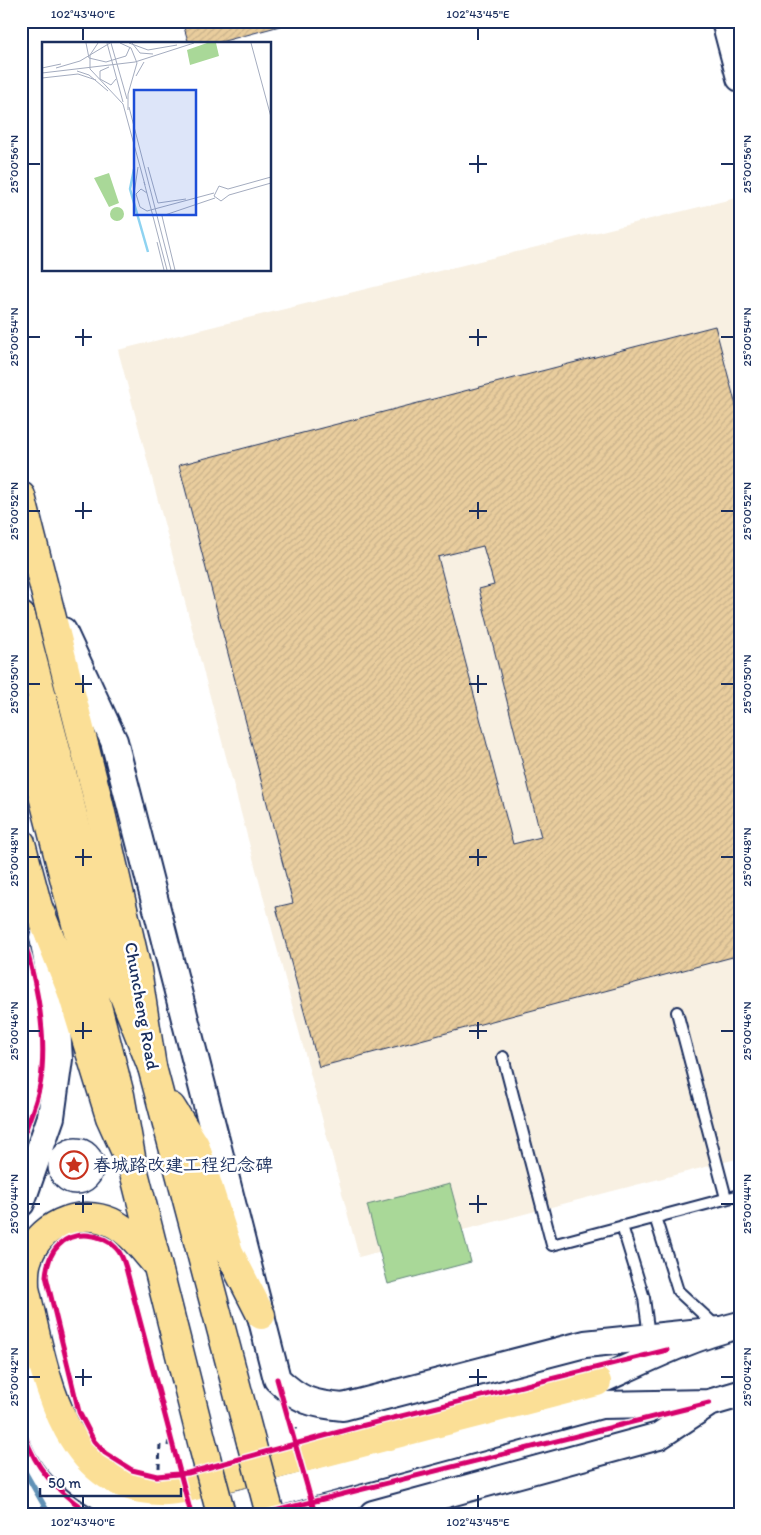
<svg xmlns="http://www.w3.org/2000/svg" width="761" height="1535" viewBox="0 0 761 1535" font-family="Itim,'LXGW WenKai TC',sans-serif">
  <defs>
    <pattern id="building-hatch" width="6" height="6" patternUnits="userSpaceOnUse" patternTransform="scale(1.25)"><rect width="6" height="6" fill="#e9cd9d"/><path d="M-1 1l2-2M0 6l6-6M5 7l2-2" fill="none" stroke="#c7b08a"/></pattern>
  </defs>
  <rect width="100%" height="100%" fill="#fff"/>
  <filter id="ink" filterUnits="userSpaceOnUse"><feTurbulence type="fractalNoise" baseFrequency=".02" numOctaves="2"/><feDisplacementMap in="SourceGraphic" scale="10" xChannelSelector="R" yChannelSelector="G"/><feConvolveMatrix kernelMatrix="1 2 1 2 8 2 1 2 1" color-interpolation-filters="sRGB"/></filter>
  <g filter="url(#ink)">
    <path fill="#f8f0e2" d="M740,197V1158L359,1257L118,350Z"/>
    <path fill="#a9d898" stroke="#62847b" d="M450,1184L471,1262L388,1284L367,1205Z"/>
    <g fill="none" stroke-linecap="round" stroke-linejoin="round">
      <path stroke="#6191b6" stroke-width="5.5" d="M21,1465L49,1514"/>
    </g>
    <path fill="url(#building-hatch)" stroke="#1b2f5e" fill-rule="evenodd" d="M182,21H279L280,26L213,44H189Z
      M715,326L740,421V955L319,1067L276,907L293,903L179,465ZM483,546L494,585L479,589L541,837L513,844L438,557Z"/>
    <g fill="none" stroke-linecap="round" stroke-linejoin="round">
      <g stroke="#1b2f5e" stroke-width="14">
        <path id="lane" d="M677,1012L726,1198
          M503,1057L552,1245L740,1195
          M655,1217L678,1291L717,1327
          M622,1226L644,1298L649,1336"/>
      </g>
      <g stroke="#1b2f5e" stroke-width="22">
        <path id="street" d="M58 1166a18 18 0 1 1 36 0a18 18 0 1 1-36 0Z"/>
      </g>
      <g stroke="#1b2f5e" stroke-width="30">
        <path id="secondary" d="M725,21L740,78
          M63,631L114,741L277,1379C300,1401 311,1404 343,1407L585,1344L720,1330
          M21,1203L51,1117L59,1059L56,1010L43,937
          M21,1359C29,1388 34,1421 48,1447C56,1463 71,1476 85,1486C136,1523 181,1516 239,1503L601,1405L709,1403L740,1394
          M597,1382C643,1361 690,1337 740,1325
          M373,1514L659,1436L709,1403"/>
      </g>
      <g stroke="#1b2f5e" stroke-width="31">
        <path id="primary" d="M21,496L99,804L137,970L152,1067L251,1442
          M21,843L38,907L71,990L110,1117L133,1168L203,1446
          M171,1107L195,1145L229,1252L261,1315
          M156,1264C142,1248 130,1231 111,1222C78,1207 37,1227 27,1261C24,1270 25,1279 25,1288C43,1363 59,1489 160,1491C167,1492 175,1490 183,1489L597,1382"/>
      </g>
      <g stroke="#1b2f5e" stroke-width="31">
        <path id="highway" d="M21,616L113,968L152,1067
          M21,710L120,1095L133,1168"/>
      </g>
      <path stroke="#1b2f5e" stroke-width="3" stroke-dasharray="5 4" stroke-linecap="butt" d="M93,1160L104,1157
        M292,1430L300,1426
        M168,1446L170,1433
        M159,1468L160,1444"/>
      <use href="#lane" stroke="#fff" stroke-width="10"/>
      <use href="#street" stroke="#fff" stroke-width="19"/>
      <use href="#secondary" stroke="#fff" stroke-width="26"/>
      <use href="#primary" stroke="#fbdf96" stroke-width="28"/>
      <use href="#highway" stroke="#fbdf96" stroke-width="28"/>
      <g stroke="#1b2f5e" stroke-width="31" stroke-linecap="butt">
        <path id="primary-bridge" d="M251,1442L270,1514
          M203,1446L221,1514"/>
      </g>
      <use href="#primary-bridge" stroke="#fbdf96" stroke-width="28"/>
      <g stroke="#fff" stroke-width="8">
        <path id="cycleway" d="M21,929C34,975 46,1021 42,1069C41,1094 29,1119 21,1142
          M277,1379L315,1514
          M21,1418C24,1428 25,1440 30,1449C41,1475 67,1500 92,1514
          M191,1514L126,1268C124,1261 121,1253 116,1248C102,1233 74,1230 59,1245C50,1253 47,1265 46,1276L79,1412L94,1441L105,1453L132,1470L157,1476L188,1473L361,1426L667,1350
          M263,1514L709,1403"/>
      </g>
      <use href="#cycleway" stroke="#d6006c" stroke-width="5"/>
    </g>
  </g>
  <path fill="none" stroke="#1b2f5e" stroke-width="2" d="M83,28V40M478,28V40M478,155V173M28,164H40M469,164H487M721,164H734M83,329V346M478,329V346M28,337H40M75,337H92M469,337H487M721,337H734M83,502V519M478,502V519M28,511H40M75,511H92M469,511H487M721,511H734M83,675V693M478,675V693M28,684H40M75,684H92M469,684H487M721,684H734M83,849V866M478,849V866M28,857H40M75,857H92M469,857H487M721,857H734M83,1022V1039M478,1022V1039M28,1031H40M75,1031H92M469,1031H487M721,1031H734M83,1195V1213M478,1195V1213M28,1204H40M75,1204H92M469,1204H487M721,1204H734M83,1369V1386M478,1369V1386M28,1377H40M75,1377H92M469,1377H487M721,1377H734M83,1495V1508M478,1495V1508"/>
  <defs>
    <g id="sight-ring" transform="scale(1.4375)"><circle r="9.5" fill="#fff" stroke="#c8321e" stroke-width="1.5"/><path d="M0-6L1.8-2.2L6-1.7L2.9 1.2L3.7 5.4L0 3.3L-3.7 5.4L-2.9 1.2L-6-1.7L-1.8-2.2Z" fill="#c8321e"/></g>
  </defs>
  <g fill-rule="evenodd">
    <use href="#sight-ring" x="74" y="1165"/>
  </g>
  <g text-anchor="middle" dominant-baseline="central" stroke-width="5" stroke-linejoin="round" paint-order="stroke">
    <g font-size="18" fill="#1b2f5e" stroke="#fff">
      <text transform="translate(142 1006) rotate(80)">Chuncheng Road</text>
    </g>
    <g font-size="18" fill="#1b2f5e" stroke="#fff" text-anchor="start">
      <text x="93" y="1165">春城路改建工程纪念碑</text>
    </g>
  </g>
  <g transform="translate(42 42)">
    <rect width="229" height="229" fill="#fff"/>
    <path d="M67,131L77,161L67,165L52,136ZM68 172a7 7 0 1 1 14 0a7 7 0 1 1-14 0Z" fill="#a9d898"/>
    <path d="M165,1H174L177,14L148,23L145,8Z" fill="#a9d898"/>
    <path fill="none" stroke="#8fd3f1" stroke-width="2.5" d="M92,127L88,147L106,210"/>
    <path fill="none" stroke="#a4acbf" stroke-width="1" d="M44,1L47,16L64,20L84,14L88,5M56,1L48,13V27L81,62L103,143M65,1L81,60M69,1L85,57M78,1L89,6L95,21L86,52V68M87,1L106,8L135,3M90,1L98,11L111,12M209,1L229,75M67,25L58,29V37L69,43L74,37M0,26L19,22M14,26L38,19L68,1M35,29L47,33L66,49M0,31L93,20L152,1M94,34L102,20M0,36L36,32L54,38M87,65L129,228M106,125L116,161L144,157M102,140L125,228M186,147L229,135M186,147L177,144L172,154L179,159L187,153M105,151L99,147L94,152L98,165L105,169L172,151M92,152L96,125M187,153L229,141M115,200L122,228M133,228L120,174L173,156"/>
    <path fill="#1d4ed8" fill-opacity="0.15" stroke="#1d4ed8" stroke-width="2.5" d="M92,48H154V173H92Z"/>
    <rect width="229" height="229" fill="none" stroke="#1b2f5e" stroke-width="2.5"/>
  </g>
  <rect width="761" height="1535" fill="none" stroke="#fff" stroke-width="55"/>
  <path d="M40 1488v8h141v-8" fill="none" stroke="#1b2f5e" stroke-width="2.5"/>
  <text x="48" y="1488" font-size="15" fill="#1b2f5e" stroke="#ffffff" stroke-width="4" paint-order="stroke">50 m</text>
  <rect x="28" y="28" width="706" height="1480" fill="none" stroke="#1b2f5e" stroke-width="2"/>
  <g font-size="12" text-anchor="middle" fill="#1b2f5e">
    <text x="83" y="18">102°43'40"E</text>
    <text x="478" y="18">102°43'45"E</text>
    <text transform="translate(14 164) rotate(-90)" y="4">25°00'56"N</text>
    <text transform="translate(747 164) rotate(-90)" y="4">25°00'56"N</text>
    <text transform="translate(14 337) rotate(-90)" y="4">25°00'54"N</text>
    <text transform="translate(747 337) rotate(-90)" y="4">25°00'54"N</text>
    <text transform="translate(14 511) rotate(-90)" y="4">25°00'52"N</text>
    <text transform="translate(747 511) rotate(-90)" y="4">25°00'52"N</text>
    <text transform="translate(14 684) rotate(-90)" y="4">25°00'50"N</text>
    <text transform="translate(747 684) rotate(-90)" y="4">25°00'50"N</text>
    <text transform="translate(14 857) rotate(-90)" y="4">25°00'48"N</text>
    <text transform="translate(747 857) rotate(-90)" y="4">25°00'48"N</text>
    <text transform="translate(14 1031) rotate(-90)" y="4">25°00'46"N</text>
    <text transform="translate(747 1031) rotate(-90)" y="4">25°00'46"N</text>
    <text transform="translate(14 1204) rotate(-90)" y="4">25°00'44"N</text>
    <text transform="translate(747 1204) rotate(-90)" y="4">25°00'44"N</text>
    <text transform="translate(14 1377) rotate(-90)" y="4">25°00'42"N</text>
    <text transform="translate(747 1377) rotate(-90)" y="4">25°00'42"N</text>
    <text x="83" y="1526">102°43'40"E</text>
    <text x="478" y="1526">102°43'45"E</text>
  </g>
</svg>
